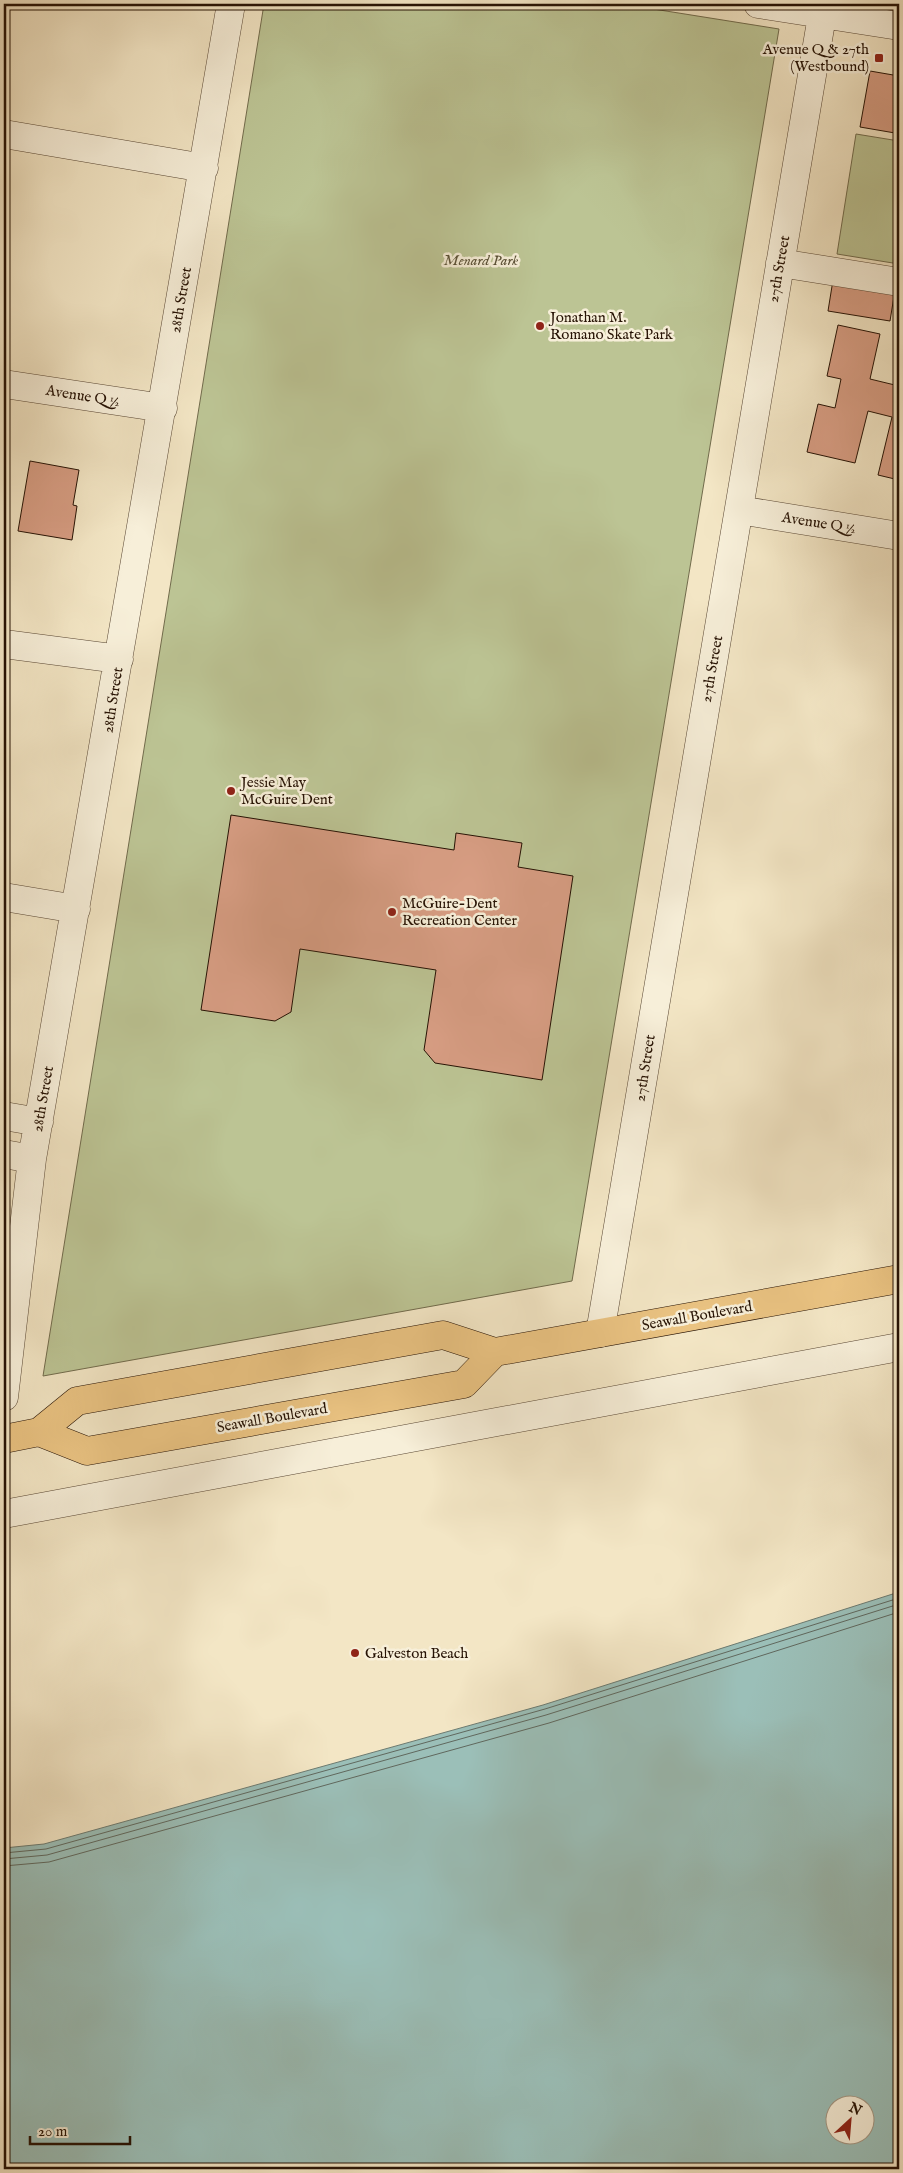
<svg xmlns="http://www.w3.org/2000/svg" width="903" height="2173" viewBox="0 0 903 2173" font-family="'IM FELL English',serif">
  <rect width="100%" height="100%" fill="#f3e6c5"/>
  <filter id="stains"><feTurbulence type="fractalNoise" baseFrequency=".004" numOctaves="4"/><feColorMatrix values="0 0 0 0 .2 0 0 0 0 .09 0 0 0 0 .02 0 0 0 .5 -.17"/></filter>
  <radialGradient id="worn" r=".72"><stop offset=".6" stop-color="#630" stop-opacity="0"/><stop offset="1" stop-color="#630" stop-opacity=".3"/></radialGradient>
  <path fill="#bcc494" stroke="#716b4c" d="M264,4H622L779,29L572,1281L43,1376Z
    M856,134L899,141V264L837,254Z"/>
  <path fill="#9bbfb8" stroke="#6c7a70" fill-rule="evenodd" d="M899,1592V2169H4V1848L44,1844L543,1705ZM836,2106H866V2136H836Z"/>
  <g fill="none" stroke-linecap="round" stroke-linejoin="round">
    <path stroke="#60685e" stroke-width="1" d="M4,1853L46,1849L545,1709L899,1598
      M4,1859L47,1855L546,1715L899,1604
      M4,1866L49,1862L549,1723L899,1612"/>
  </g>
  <path fill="#d79d83" stroke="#261204" d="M870,71L899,76V123L897,122L895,133L860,127Z
    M833,280L895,290L890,321L828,311Z
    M838,325L880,334L870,379L899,386V480L878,475L892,417L868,411L855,463L807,452L818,404L835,408L841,379L827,376Z
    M30,461L79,470L73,505L77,506L72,540L18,531Z
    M231,815L454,850L456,833L522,843L518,867L573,876L542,1080L435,1063L424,1050L436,970L300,949L291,1012L275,1021L201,1010Z"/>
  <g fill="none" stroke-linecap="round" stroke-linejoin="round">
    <g stroke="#594734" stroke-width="29">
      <path id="minor" d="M758,4L899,26
        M4,134L204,168
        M780,263L899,282
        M4,384L163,408
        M739,510L899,536
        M4,644L119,659
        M4,897L76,909
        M4,1116L39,1122
        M4,1154L32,1159
        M600,1333L824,4
        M4,1397L32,1159L231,4
        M4,1514L899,1347"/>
    </g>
    <g stroke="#261204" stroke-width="29">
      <path id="major" d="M39,1432L87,1451L464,1384L495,1352
        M4,1439L39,1432L77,1401L443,1335L495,1352L899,1279"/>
    </g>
    <use href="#minor" stroke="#f7efd9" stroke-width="28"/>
    <use href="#major" stroke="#eac382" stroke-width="28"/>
  </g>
  <g fill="#8f2418" stroke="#f7efd9" stroke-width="2">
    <rect x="874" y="53" width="10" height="10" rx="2.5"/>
    <circle cx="540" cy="326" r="5"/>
    <circle cx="231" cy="791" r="5"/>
    <circle cx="392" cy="912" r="5"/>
    <circle cx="355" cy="1653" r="5"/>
  </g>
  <g text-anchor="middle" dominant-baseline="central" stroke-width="5" stroke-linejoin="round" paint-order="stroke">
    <g font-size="15" fill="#261204" stroke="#f7efd9" text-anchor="start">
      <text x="869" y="49" text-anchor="end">Avenue Q &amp; 27th<tspan x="869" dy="17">(Westbound)</tspan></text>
      <text x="550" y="317">Jonathan M.<tspan x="550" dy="17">Romano Skate Park</tspan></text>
      <text x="241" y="782">Jessie May<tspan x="241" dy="17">McGuire Dent</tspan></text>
      <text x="402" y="903">McGuire-Dent<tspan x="402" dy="17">Recreation Center</tspan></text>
      <text x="365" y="1653">Galveston Beach</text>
    </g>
    <g font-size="15" font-style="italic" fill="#5a5036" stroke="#f7efd9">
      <text x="481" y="260">Menard Park</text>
    </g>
    <g font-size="15" fill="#261204" stroke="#f7efd9">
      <text transform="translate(779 269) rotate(-80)">27th Street</text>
      <text transform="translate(181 300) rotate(-80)">28th Street</text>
      <text transform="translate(83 396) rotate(9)">Avenue Q ½</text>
      <text transform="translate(819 523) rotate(9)">Avenue Q ½</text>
      <text transform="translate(712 669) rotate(-80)">27th Street</text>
      <text transform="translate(113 700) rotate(-81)">28th Street</text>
      <text transform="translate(645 1068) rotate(-81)">27th Street</text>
      <text transform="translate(43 1099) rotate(-80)">28th Street</text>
      <text transform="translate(697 1316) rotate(-10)">Seawall Boulevard</text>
      <text transform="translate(272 1418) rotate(-10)">Seawall Boulevard</text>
    </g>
  </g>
  <rect width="903" height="2173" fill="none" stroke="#f3e6c5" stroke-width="20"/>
  <rect x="5" y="5" width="893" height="2163" fill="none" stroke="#261204" stroke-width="2.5"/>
  <rect x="10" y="10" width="883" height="2153" fill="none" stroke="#261204"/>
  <g transform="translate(850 2120) rotate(26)"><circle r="24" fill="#f7efd9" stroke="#a39784"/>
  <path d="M0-4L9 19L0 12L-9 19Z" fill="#8f2418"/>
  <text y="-8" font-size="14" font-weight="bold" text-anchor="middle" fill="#261204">N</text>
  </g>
  <path d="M30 2136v8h100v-8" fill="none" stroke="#261204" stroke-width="2.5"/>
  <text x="38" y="2136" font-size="15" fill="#261204" stroke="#f7efd9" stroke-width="4" paint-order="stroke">20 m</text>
  <rect width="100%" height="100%" filter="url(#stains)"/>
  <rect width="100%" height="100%" fill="url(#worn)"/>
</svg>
